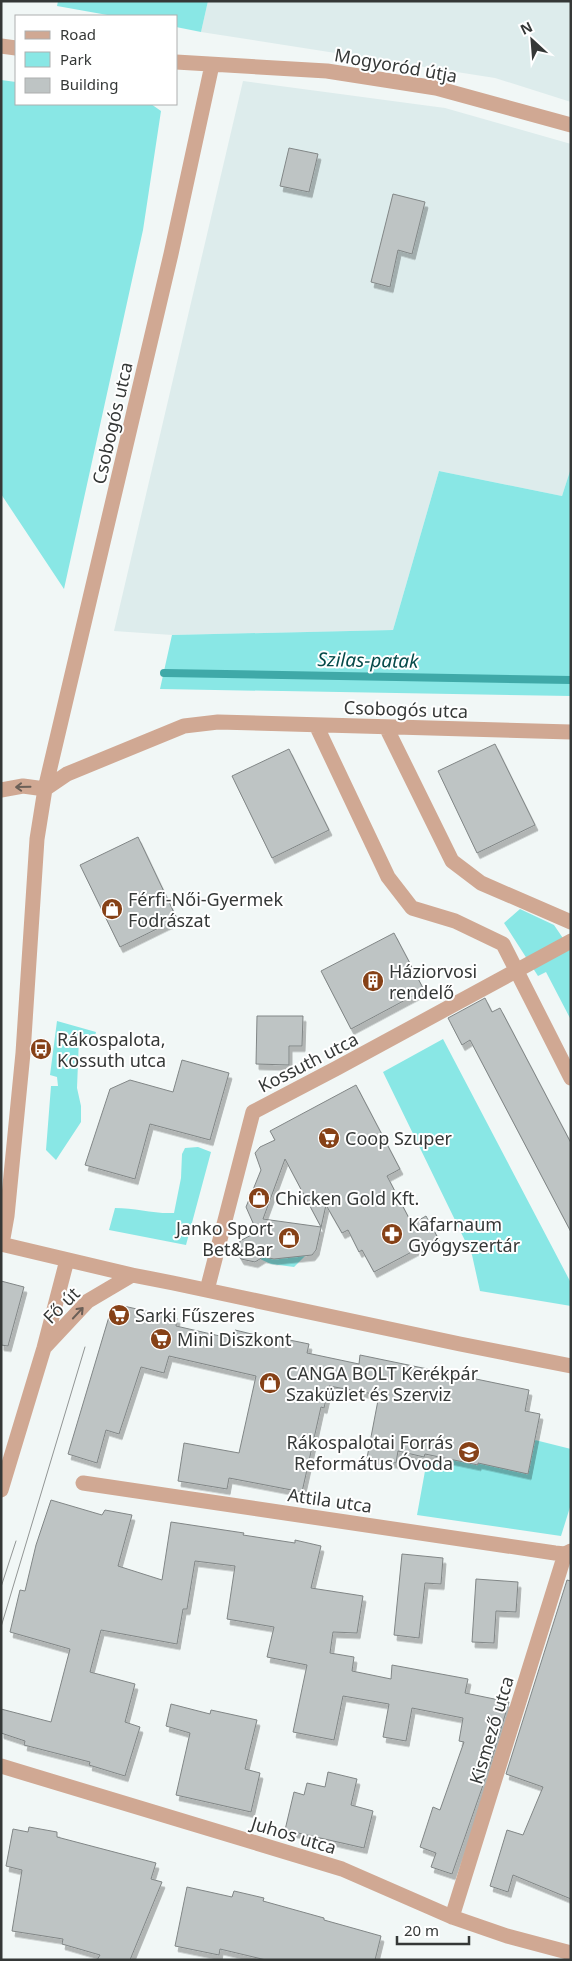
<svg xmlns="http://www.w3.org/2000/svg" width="572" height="1961" viewBox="0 0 572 1961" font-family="'Noto Sans',sans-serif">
  <defs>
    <filter id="shadow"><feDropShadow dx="3" dy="5.5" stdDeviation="0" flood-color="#0004"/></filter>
  </defs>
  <rect width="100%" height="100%" fill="#f1f7f6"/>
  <path fill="#ddecec" d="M208,1H571V102L495,78L201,32Z
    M243,81L445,108L571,144V468L562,496L439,471L393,630L172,635L114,631Z"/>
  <path fill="#89e7e5" d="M58,1H208L201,32L176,27V16H113L57,6Z
    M1,80L16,82V104H151L161,111L143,230L64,589L1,494Z
    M571,468V696L160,689L172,635L393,630L439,471L562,496Z
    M520,909L554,925L571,950V1020L546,972L538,976L504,923Z
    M57,1021L96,1032L94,1040L79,1038L77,1088L81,1106V1122L56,1160L46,1150L51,1086H58L57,1077L50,1075Z
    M443,1039L571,1283V1306L480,1291L472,1255L383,1072Z
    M198,1147L211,1152L186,1245L109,1230L115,1208C135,1208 154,1214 174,1213L181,1178L182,1154L185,1148Z
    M306,1255L294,1267L271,1264L260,1259L264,1257L271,1258Z
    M535,1440L571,1449V1504L561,1536L417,1515L427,1460L449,1463L451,1459L477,1465L482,1444L528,1473Z"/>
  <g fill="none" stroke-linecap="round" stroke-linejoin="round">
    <path stroke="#3fa9a8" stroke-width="8" d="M164,673L571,680"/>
  </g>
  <path fill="#bec4c4" stroke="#818686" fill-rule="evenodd" filter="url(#shadow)" d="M289,148L318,154L309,192L280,186Z
    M393,194L425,202L412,254L398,250L390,287L371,282Z
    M495,744L535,825L477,853L438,771Z
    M289,749L329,830L272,858L232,776Z
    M138,837L177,919L120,947L80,865Z
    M394,933L424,990L351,1029L321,971Z
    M485,998L492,1012L500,1008L571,1143V1232L470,1040L462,1045L448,1018Z
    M257,1016H303L302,1046H289V1065L256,1064Z
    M182,1060L229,1073L210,1140L150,1124L135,1179L85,1165L110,1089L130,1080L173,1092Z
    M356,1085L400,1169L387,1176L412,1224L426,1216L438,1238L374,1272L362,1250L359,1252L348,1230L342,1233L326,1205L316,1250L312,1255L274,1259L263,1257L255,1262L241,1259L237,1252L240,1241L257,1232L246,1207L261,1170L255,1153L260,1147L275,1140L270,1131ZM285,1159L321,1227L263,1219Z
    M1,1281L24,1287L8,1346L1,1345Z
    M119,1305L177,1318L176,1326L233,1339L235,1330L264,1337L265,1335L309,1344L307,1353L359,1364L360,1355L529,1390L525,1411L540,1414L528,1474L478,1463V1465L425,1454L424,1457L398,1451L396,1463L367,1458L379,1395L329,1386L324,1408L321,1407L302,1492L229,1478L227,1489L178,1481L184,1443L239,1453L256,1376L169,1356L164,1373L141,1367L119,1434L106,1430L97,1463L68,1454L111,1310Z
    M51,1500L102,1515L105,1510L132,1515L118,1566L162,1580L171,1522L244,1533L243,1535L295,1543V1540L321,1546L311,1588L363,1596L357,1633L333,1632L330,1653L354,1657L352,1671L391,1679L392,1665L468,1679L465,1693L509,1702L489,1768L452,1874L431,1867L436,1853L420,1847L433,1807L440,1810L464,1742L459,1741L463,1718L412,1708L406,1741L383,1737L389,1704L343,1696L334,1740L293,1732L307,1665L267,1657L274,1627L227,1619L235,1566L195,1561L187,1609H183L177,1644L101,1630L90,1672L135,1684L125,1722L140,1727L125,1776L89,1765L90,1762L24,1745L25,1741L1,1733V1709L51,1722L70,1649L10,1632L20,1590L25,1591L36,1545Z
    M402,1554L443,1558L441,1584L425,1583L419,1638L394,1635Z
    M476,1579L518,1582L516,1612L496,1611L494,1643L472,1642Z
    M567,1580L571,1581V1899L513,1875L508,1892L490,1886L507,1830L523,1835L543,1787L506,1774Z
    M171,1704L210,1714L211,1710L257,1720L245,1769L260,1773L251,1812L176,1795L190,1733L166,1726Z
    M328,1772L357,1779L351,1805L373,1811L364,1848L285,1830L294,1792L304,1795L307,1783L325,1787Z
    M29,1827L57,1832V1837L156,1863L151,1879L162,1882L130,1960H97L100,1955L62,1944L63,1939L12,1931L22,1870L6,1866L13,1829L28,1832Z
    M187,1887L232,1897L234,1891L264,1898L263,1901L324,1918V1920L381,1936L375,1960H266L220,1949L219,1955L175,1946Z"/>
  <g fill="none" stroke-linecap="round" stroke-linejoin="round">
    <path stroke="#d0a893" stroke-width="15" d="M1,46L16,48
      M176,62L327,71L436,88L571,125
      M316,725L388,877L412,908L455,921L503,944L571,1078
      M386,727L452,861L481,883L571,922
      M45,789L67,774L184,726L218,722L571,732
      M1,790L23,786L45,789
      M1,1244L132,1275L173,1283L460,1344L571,1366
      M2,1244L7,1216L23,1053L37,839L45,789L171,254L212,65
      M207,1290L253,1112L337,1068L571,941
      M45,1347L88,1301L132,1275
      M83,1483L555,1553L565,1554L571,1551
      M1,1490L44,1348L67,1260
      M1,1766L342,1869L452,1917L507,1936L571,1953
      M452,1917L565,1554"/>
    <path stroke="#919594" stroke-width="1" d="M1,1587L16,1541
      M1,1627L85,1347"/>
  </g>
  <defs><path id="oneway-shaft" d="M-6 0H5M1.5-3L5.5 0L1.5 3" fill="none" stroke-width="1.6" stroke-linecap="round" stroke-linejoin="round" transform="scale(1.25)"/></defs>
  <g stroke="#6b5f57">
    <use href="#oneway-shaft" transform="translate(23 787) rotate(179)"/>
    <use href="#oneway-shaft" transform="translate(78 1313) rotate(-47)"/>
  </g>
  <defs>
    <g id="shop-disc" transform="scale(1.125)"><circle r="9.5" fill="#864117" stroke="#fff"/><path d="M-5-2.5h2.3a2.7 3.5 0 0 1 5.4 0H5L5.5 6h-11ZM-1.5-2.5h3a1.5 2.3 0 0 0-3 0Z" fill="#fff"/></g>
    <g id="building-disc" transform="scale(1.125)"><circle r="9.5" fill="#864117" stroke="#fff"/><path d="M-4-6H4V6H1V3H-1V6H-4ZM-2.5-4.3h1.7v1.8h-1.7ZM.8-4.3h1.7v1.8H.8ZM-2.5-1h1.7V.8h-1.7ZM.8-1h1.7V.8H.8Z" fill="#fff"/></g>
    <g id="bus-disc" transform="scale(1.125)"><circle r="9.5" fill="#864117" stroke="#fff"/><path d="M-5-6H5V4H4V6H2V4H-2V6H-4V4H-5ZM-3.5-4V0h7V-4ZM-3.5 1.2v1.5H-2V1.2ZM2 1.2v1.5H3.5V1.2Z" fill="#fff"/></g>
    <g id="supermarket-disc" transform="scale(1.125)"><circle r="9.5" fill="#864117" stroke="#fff"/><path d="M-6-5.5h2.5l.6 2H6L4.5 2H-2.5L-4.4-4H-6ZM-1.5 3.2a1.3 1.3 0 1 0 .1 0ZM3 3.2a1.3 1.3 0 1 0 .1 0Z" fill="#fff"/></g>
    <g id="pharmacy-disc" transform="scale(1.125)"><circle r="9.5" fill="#864117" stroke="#fff"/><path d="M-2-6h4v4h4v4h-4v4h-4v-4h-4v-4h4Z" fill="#fff"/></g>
    <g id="school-disc" transform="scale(1.125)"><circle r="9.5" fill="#864117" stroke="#fff"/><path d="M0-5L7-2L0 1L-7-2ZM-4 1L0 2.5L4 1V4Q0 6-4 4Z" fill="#fff"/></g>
  </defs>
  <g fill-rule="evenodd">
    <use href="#shop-disc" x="112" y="909"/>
    <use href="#building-disc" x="373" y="981"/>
    <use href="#bus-disc" x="41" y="1049"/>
    <use href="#supermarket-disc" x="329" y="1138"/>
    <use href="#shop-disc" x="259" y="1198"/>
    <use href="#pharmacy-disc" x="392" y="1234"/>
    <use href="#shop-disc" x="289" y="1238"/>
    <use href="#supermarket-disc" x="119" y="1315"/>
    <use href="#supermarket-disc" x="161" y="1339"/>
    <use href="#shop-disc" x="270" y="1383"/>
    <use href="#school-disc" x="469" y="1452"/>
  </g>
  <g text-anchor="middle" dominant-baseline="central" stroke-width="4" stroke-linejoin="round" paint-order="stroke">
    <g font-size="18" fill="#353837" stroke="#fff">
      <text transform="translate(396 65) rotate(10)">Mogyoród útja</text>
      <text transform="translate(112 423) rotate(-77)">Csobogós utca</text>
      <text transform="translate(406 709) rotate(2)">Csobogós utca</text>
      <text transform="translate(308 1062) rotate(-27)">Kossuth utca</text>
      <text transform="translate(61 1305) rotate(-45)">Fő út</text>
      <text transform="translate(330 1500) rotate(8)">Attila utca</text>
      <text transform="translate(491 1730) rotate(-73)">Kismező utca</text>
      <text transform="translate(294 1835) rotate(17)">Juhos utca</text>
    </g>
    <g font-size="18" fill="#353837" stroke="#fff" text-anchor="start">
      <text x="128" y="899">Férfi-Női-Gyermek<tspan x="128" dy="21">Fodrászat</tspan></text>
      <text x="389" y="971">Háziorvosi<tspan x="389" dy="21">rendelő</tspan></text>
      <text x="57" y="1039">Rákospalota,<tspan x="57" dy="21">Kossuth utca</tspan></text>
      <text x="345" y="1138">Coop Szuper</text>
      <text x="275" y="1198">Chicken Gold Kft.</text>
      <text x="408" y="1224">Kafarnaum<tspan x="408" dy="21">Gyógyszertár</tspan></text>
      <text x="273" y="1228" text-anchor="end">Janko Sport<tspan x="273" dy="21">Bet&amp;Bar</tspan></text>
      <text x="135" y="1315">Sarki Fűszeres</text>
      <text x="177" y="1339">Mini Diszkont</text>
      <text x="286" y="1373">CANGA BOLT Kerékpár<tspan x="286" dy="21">Szaküzlet és Szerviz</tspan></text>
      <text x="453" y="1442" text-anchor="end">Rákospalotai Forrás<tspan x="453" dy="21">Református Óvoda</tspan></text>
    </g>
    <g font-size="19" font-style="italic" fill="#054a49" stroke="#fff">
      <text transform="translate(368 660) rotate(1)">Szilas-patak</text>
    </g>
  </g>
  <rect width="572" height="1961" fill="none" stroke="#353837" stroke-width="5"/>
  <rect x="15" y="15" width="162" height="90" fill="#ffffff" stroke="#aeafaf"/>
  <rect x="25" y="31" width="25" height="8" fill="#d0a893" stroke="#aeafaf"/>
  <text x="60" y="40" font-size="15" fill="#353837">Road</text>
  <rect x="25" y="52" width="25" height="15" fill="#89e7e5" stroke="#aeafaf"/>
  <text x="60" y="65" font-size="15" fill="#353837">Park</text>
  <rect x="25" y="78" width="25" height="15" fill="#bec4c4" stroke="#aeafaf"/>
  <text x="60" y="90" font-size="15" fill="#353837">Building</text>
  <g transform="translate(532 40) rotate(334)" stroke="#ffffff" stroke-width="4" paint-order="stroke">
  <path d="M0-4L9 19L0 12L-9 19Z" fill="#353837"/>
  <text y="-8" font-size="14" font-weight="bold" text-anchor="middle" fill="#353837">N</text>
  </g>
  <path d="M397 1936v8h72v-8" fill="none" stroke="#353837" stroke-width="2.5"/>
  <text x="404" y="1936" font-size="15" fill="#353837" stroke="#ffffff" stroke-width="4" paint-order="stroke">20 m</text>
</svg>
